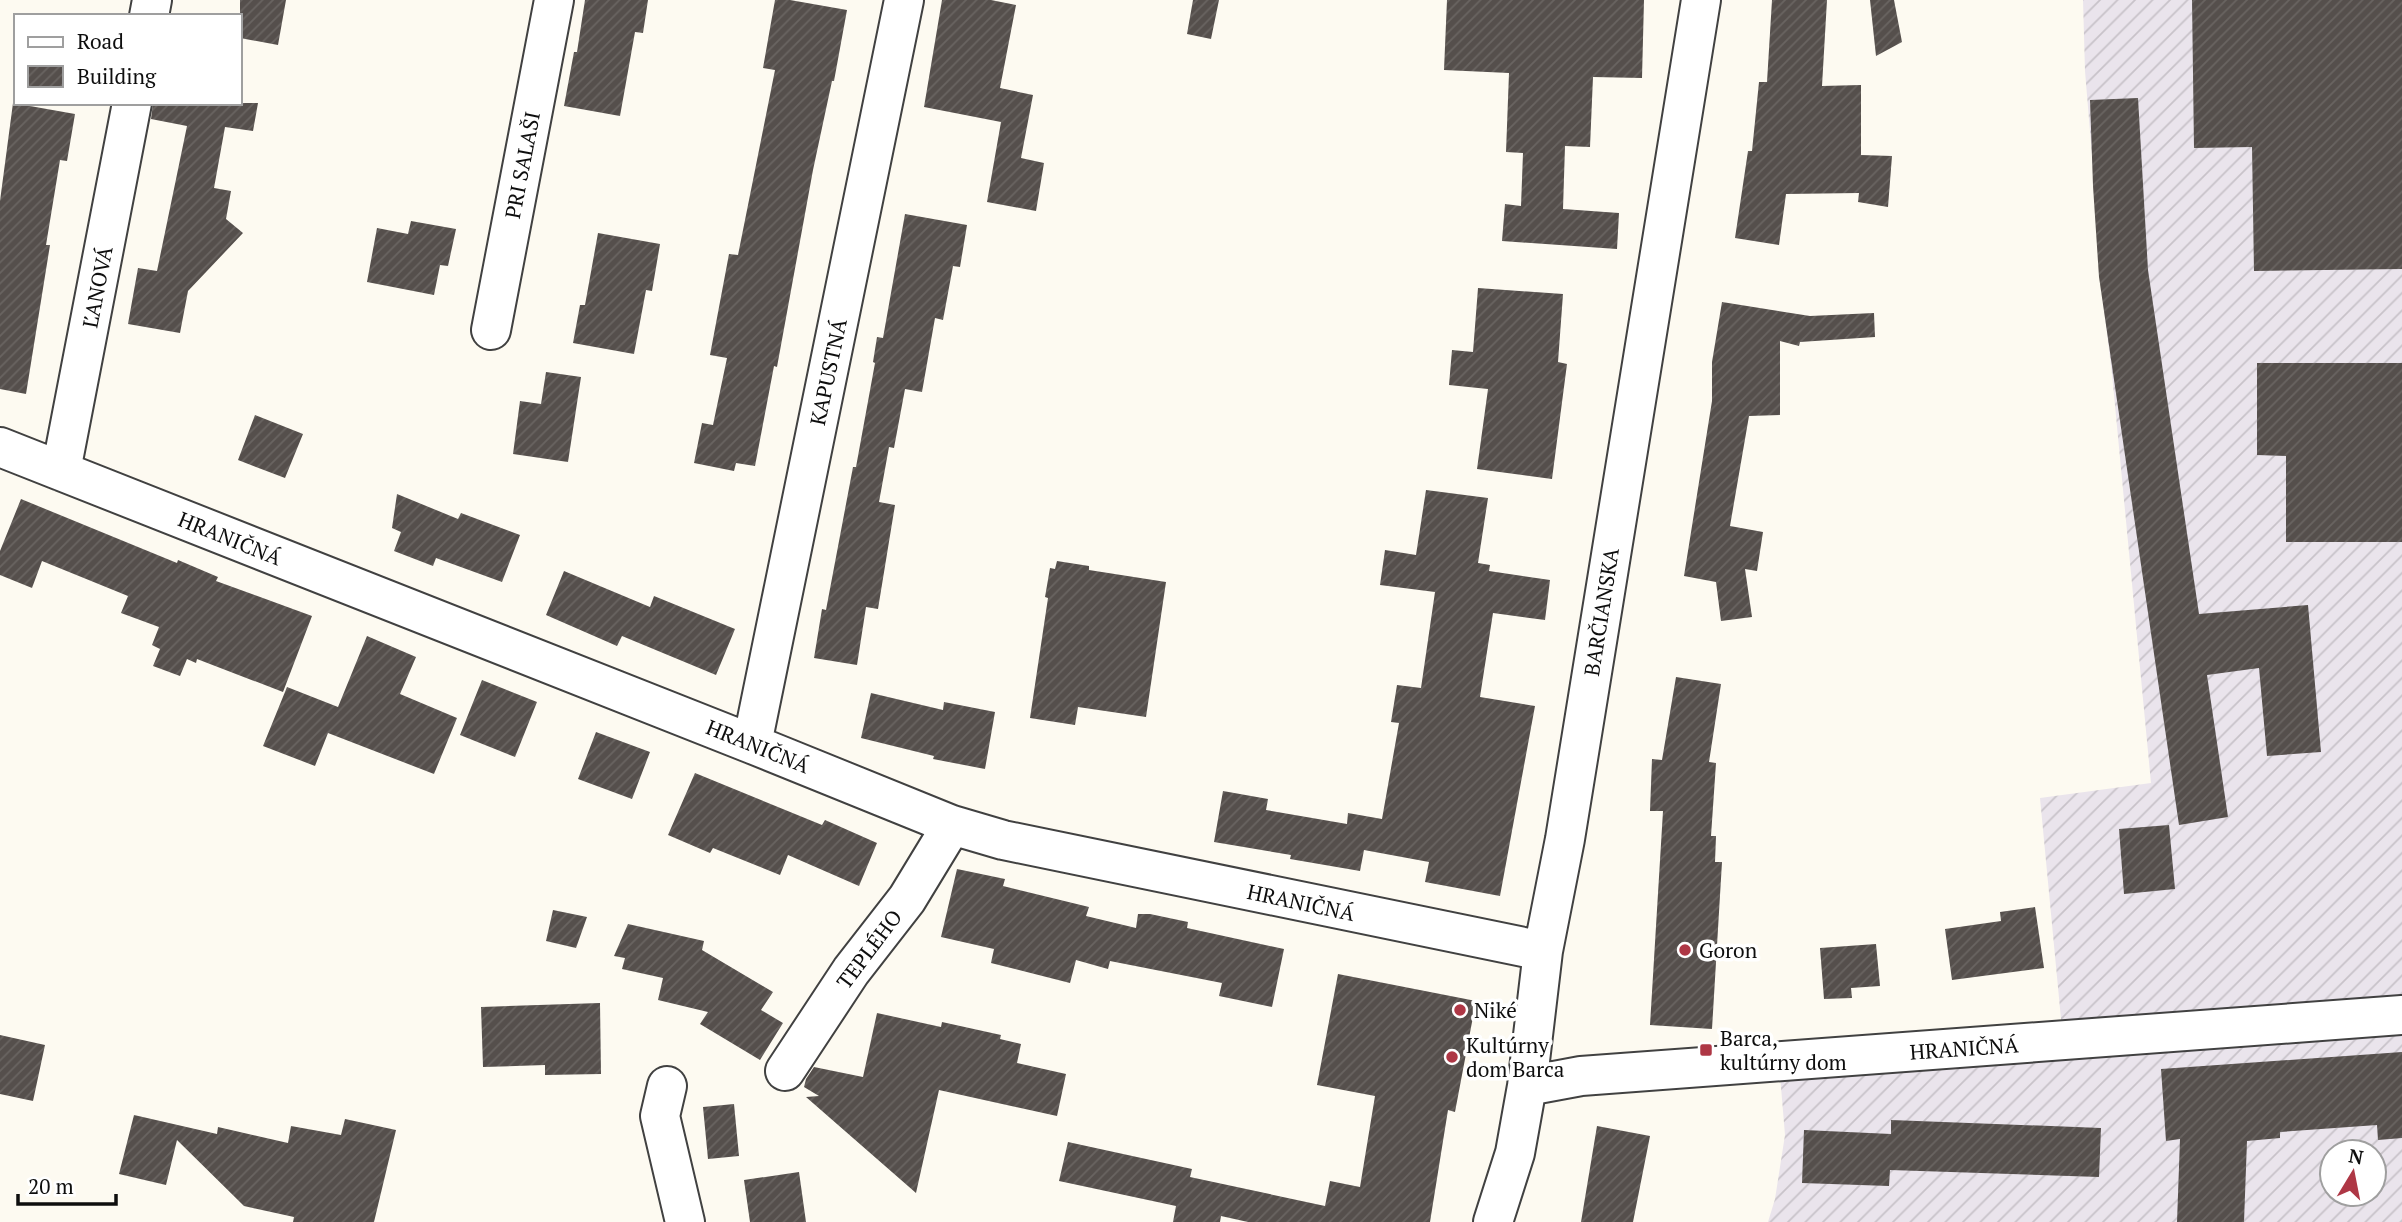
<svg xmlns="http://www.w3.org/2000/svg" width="2402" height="1222" viewBox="0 0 2402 1222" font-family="'PT Serif',serif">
  <defs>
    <pattern id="industrial-furrows" width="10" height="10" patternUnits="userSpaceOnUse" patternTransform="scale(1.75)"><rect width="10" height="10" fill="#eae4ec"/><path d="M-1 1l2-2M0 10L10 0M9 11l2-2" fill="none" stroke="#c8c2c9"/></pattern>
    <pattern id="building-hatch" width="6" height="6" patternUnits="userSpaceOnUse" patternTransform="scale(1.75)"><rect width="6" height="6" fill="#554f4c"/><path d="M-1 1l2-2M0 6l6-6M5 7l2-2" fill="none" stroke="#696461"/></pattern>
  </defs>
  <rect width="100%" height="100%" fill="#fdfaf1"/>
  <path fill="url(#industrial-furrows)" fill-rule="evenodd" d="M2083,0H2402V1222H1768L1775,1199L1785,1135L1779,1063L2063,1040L2040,798L2151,783L2112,374L2100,276L2098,228L2085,71ZM2332,1152H2374V1194H2332Z"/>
  <path fill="url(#building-hatch)" d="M240,0H286L278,45L240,38Z
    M585,0H648L643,33L635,32L620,116L564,106L574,52H577Z
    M775,0H790L847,10L834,81H832L813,170L777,367L774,366L755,466L736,463L734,471L694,463L702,423L713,425L727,358L710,355L729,254L738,255L775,70L763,68Z
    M942,0H991L1016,5L1000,88L1033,95L1021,158L1044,163L1036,211L987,202L1001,122L924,107Z
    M1193,0H1219L1211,39L1187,34Z
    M1447,0H1644L1642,78L1593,77L1590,147L1565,146L1563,209L1619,213L1617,249L1502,241L1505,204L1521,206L1523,153L1506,152L1509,73L1444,70Z
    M1772,0H1827L1822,86L1861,85V155L1892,156L1888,207L1858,202L1859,193L1786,194L1779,245L1735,238L1748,151H1752L1759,82H1767Z
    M1870,0H1894L1902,42L1876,56Z
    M2192,0H2402V269L2254,271L2252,147L2194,148Z
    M2138,98L2148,270L2199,614L2308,605L2321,752L2267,756L2259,668L2207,675L2228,817L2179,825L2099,277L2093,186L2090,100Z
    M13,103L75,114L67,161L60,160L46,245H50L26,394L0,389V201Z
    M153,103H258L253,131L225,127L214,188L231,191L226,219L243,233L188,291L180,333L128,324L138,268L157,271L187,126L151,119Z
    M905,214L967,225L960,267L953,266L943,320L935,318L922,392L905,389L894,448L889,447L879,502L895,505L878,609L866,607L857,665L814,658L822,609L826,610L853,467H856L875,363L873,362L877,337L883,338Z
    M411,221L456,229L448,266L440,265L434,295L367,282L377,228L408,234Z
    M598,233L660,244L652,291L646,290L634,354L573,343L580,305H585Z
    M1478,288L1563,294L1558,362L1567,364L1552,479L1477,469L1488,389L1449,385L1452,350L1473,352Z
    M1722,302L1810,316L1874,313L1875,337L1800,342L1799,346L1780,341V415L1749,416L1730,526L1763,532L1757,571L1745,569L1752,617L1721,621L1716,582L1684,576L1712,401V362Z
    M2257,363H2402V542H2286V456L2257,455Z
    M546,372L581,377L568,462L513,454L520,401L541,404Z
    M255,415L303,434L285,478L238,460Z
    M1426,490L1488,498L1478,563L1490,565L1489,571L1550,580L1545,620L1493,613L1480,697L1535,706L1500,896L1425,882L1429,862L1364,850L1360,871L1290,859L1291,855L1214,842L1223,791L1268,799L1266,810L1347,824L1348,813L1382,819L1399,723L1391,722L1397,685L1421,688L1435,592L1380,585L1385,550L1416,555Z
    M397,494L458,519L461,513L520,535L502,582L436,558L433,566L394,551L401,532L392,528Z
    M21,499L177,563L178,560L218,577L216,581L312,616L283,692L197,659L196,663L187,659L180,676L153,666L160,649L152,645L159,627L121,613L128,596L42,561L32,588L0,575V551Z
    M1057,561L1089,566V570L1166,582L1146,717L1078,707L1075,725L1030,718L1048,598L1045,597L1050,568L1055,569Z
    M564,571L650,607L654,596L735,629L716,675L622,636L617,646L546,615Z
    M367,636L416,657L400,694L457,718L434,774L328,733L315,766L263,746L287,687L338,707Z
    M1676,677L1721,684L1709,762L1716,763L1711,836H1716L1715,862H1722L1712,1029L1650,1025L1663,811H1650L1652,759L1662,760Z
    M482,680L537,702L515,757L460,735Z
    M871,693L943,710L944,702L995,712L985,769L933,759L934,756L861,738Z
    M596,732L650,752L632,799L578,779Z
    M695,773L822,825L825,820L877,843L859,886L788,855L780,875L713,848L710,853L668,835Z
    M2169,825L2175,889L2124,894L2119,829Z
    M957,869L1005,879L1003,886L1089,907L1086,916L1136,928L1138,914H1150L1188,922L1187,928L1284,949L1272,1007L1219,996L1222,983L1110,961L1108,969L1076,960L1070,983L991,963L994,949L941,937Z
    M2035,907L2044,968L1952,980L1945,929L2001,921L2000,912Z
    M553,910L587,917L576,948L546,941Z
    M628,924L704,941L702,950L773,992L761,1010L783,1023L760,1060L700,1024L708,1012L658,1000L663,978L622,969L625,958L614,956Z
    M1876,944L1880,986L1851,988L1852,998L1824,999L1820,948Z
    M1338,974L1476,1001L1455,1112L1448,1110L1430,1222H1248L1221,1216L1220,1222H1173L1176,1206L1059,1181L1068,1142L1192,1169L1190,1177L1325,1206L1330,1181L1360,1187L1375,1096L1317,1085Z
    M600,1003L601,1074L545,1075V1065L483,1067L481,1007Z
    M877,1013L941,1027L942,1022L1001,1035L1000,1039L1021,1044L1017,1063L1066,1074L1057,1116L939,1090L916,1193L806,1097L819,1096L804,1087L806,1079L814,1067L863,1077Z
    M0,1035L45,1045L33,1101L0,1094Z
    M2402,1052V1138L2378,1140L2377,1125L2280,1132V1138L2247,1141L2244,1222H2177L2180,1139L2166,1141L2161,1069Z
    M734,1104L739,1156L708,1159L703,1107Z
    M134,1115L217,1134L218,1127L288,1143L291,1126L341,1135L345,1119L396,1130L374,1222H293L294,1217L244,1206L177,1140L166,1185L119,1174Z
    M1891,1120L2101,1128L2099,1177L1890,1170L1889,1186L1802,1183L1804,1130L1891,1134Z
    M1597,1126L1650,1136L1633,1222H1581Z
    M799,1172L806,1222H750L744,1180Z"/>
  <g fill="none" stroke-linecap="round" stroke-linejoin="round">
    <g stroke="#414141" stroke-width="42">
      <path id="minor" d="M149,16L152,0
        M491,330L554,0
        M0,447L752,744L952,825L1003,840L1543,951
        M61,471L132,103
        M752,744L904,0
        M785,1071L851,971L907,899L952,825
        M667,1086L660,1116L685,1222
        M1527,1086L1581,1076L2402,1015
        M1493,1222L1515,1153L1527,1086L1543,951L1565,839L1701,0"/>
    </g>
    <use href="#minor" stroke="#fff" stroke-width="38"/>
  </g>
  <g fill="#ae3745" stroke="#fff" stroke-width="2.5">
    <circle cx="1685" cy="950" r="7"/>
    <circle cx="1460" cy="1010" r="7"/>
    <rect x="1699" y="1043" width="14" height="14" rx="3.5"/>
    <circle cx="1452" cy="1057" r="7"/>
  </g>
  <g text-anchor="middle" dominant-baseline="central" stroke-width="7" stroke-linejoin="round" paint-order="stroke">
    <g font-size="21" fill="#0e0e0e" stroke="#fff">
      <text transform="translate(522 165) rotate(-79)">PRI SALAŠI</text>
      <text transform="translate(97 287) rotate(-79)">ĽANOVÁ</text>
      <text transform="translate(828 372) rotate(-78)">KAPUSTNÁ</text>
      <text transform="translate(230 538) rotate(22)">HRANIČNÁ</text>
      <text transform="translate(1601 612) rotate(-81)">BARČIANSKA</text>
      <text transform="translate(758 746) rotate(22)">HRANIČNÁ</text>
      <text transform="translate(1301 902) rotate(12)">HRANIČNÁ</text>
      <text transform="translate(869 949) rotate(-53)">TEPLÉHO</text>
      <text transform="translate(1964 1048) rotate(-4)">HRANIČNÁ</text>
    </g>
    <g font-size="21" fill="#0e0e0e" stroke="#fff" text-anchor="start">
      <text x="1699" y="950">Goron</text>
      <text x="1474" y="1010">Niké</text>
      <text x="1720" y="1038">Barca,<tspan x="1720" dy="24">kultúrny dom</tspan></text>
      <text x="1466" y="1045">Kultúrny<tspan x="1466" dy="24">dom Barca</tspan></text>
    </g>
  </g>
  <rect x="14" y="14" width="228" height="91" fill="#ffffff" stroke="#9f9f9f" stroke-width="2"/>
  <rect x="28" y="37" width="35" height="10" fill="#ffffff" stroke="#9f9f9f" stroke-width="2"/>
  <text x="77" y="49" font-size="21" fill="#0e0e0e">Road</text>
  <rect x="28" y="66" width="35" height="21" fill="url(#building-hatch)" stroke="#9f9f9f" stroke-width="2"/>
  <text x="77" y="84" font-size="21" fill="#0e0e0e">Building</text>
  <g transform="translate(2353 1173) rotate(10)"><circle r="33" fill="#ffffff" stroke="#9f9f9f" stroke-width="2"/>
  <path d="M0-5L12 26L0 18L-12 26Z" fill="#ae3745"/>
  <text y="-10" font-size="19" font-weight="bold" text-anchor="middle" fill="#0e0e0e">N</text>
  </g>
  <path d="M18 1194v10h98v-10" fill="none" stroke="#0e0e0e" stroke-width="3.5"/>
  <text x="28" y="1194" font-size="21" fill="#0e0e0e" stroke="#ffffff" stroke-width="5" paint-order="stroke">20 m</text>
</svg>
